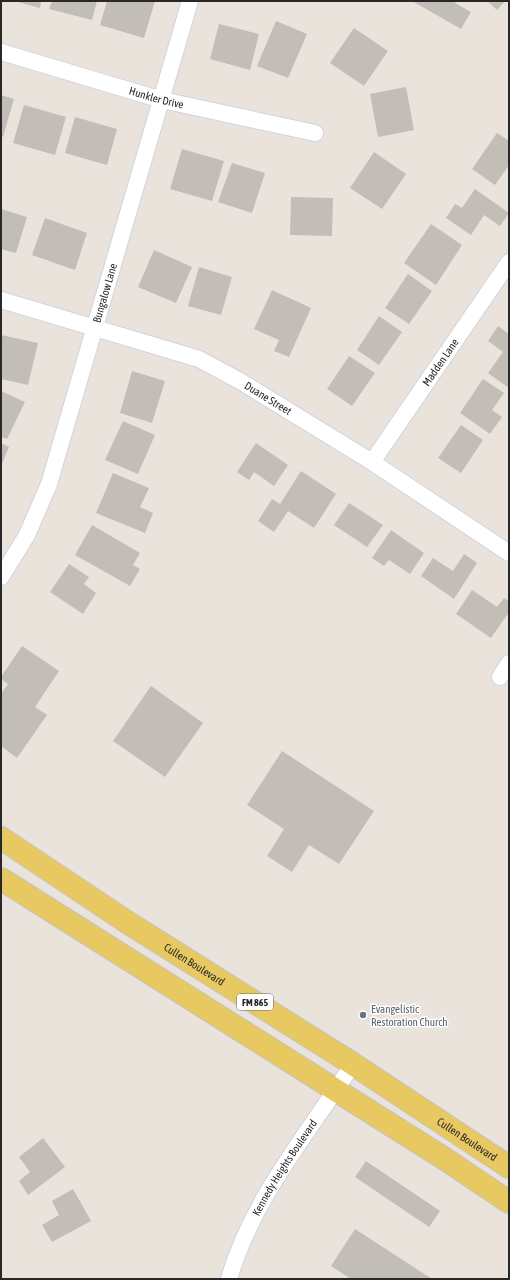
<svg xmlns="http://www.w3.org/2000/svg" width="510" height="1280" viewBox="0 0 510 1280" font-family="'Asap Condensed',sans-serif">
  <rect width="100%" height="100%" fill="#eae3db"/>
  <path fill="#c2bdb7" d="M14,1H41L40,8Z
    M52,1H97L92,20L49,9Z
    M107,1H155L144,38L100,25Z
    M412,1H456L455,3L471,12L461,29Z
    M487,1H505L497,10Z
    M276,21L307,34L288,78L257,66Z
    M219,24L259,34L250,70L210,59Z
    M354,28L388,51L364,86L330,63Z
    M406,87L414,130L378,137L370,94Z
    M1,95L14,99L3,137L1,136Z
    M24,105L66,117L55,155L13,143Z
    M75,117L117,129L107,165L65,153Z
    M497,133L509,141V165L495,185L472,169Z
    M182,149L224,161L212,201L170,189Z
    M374,152L406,174L382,209L350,188Z
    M232,163L265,173L252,213L218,202Z
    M475,189L509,213L500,226L484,215L471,235L446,218L455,204L462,208Z
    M291,197L333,198L332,236L290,235Z
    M1,209L27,217L16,253L1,249Z
    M45,218L87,233L75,270L32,255Z
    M431,224L462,245L436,285L404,263Z
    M154,250L192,267L176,303L138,287Z
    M199,267L232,277L221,315L188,306Z
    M408,274L432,291L409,324L385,308Z
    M272,290L311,308L289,357L274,351L279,340L254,329Z
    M379,316L402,332L379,365L357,350Z
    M498,326L509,334V388L488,373L503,352L488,341Z
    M1,335L38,343L28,385L1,379Z
    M349,356L375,373L352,406L327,389Z
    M132,371L165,381L152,423L120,413Z
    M483,379L504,393L492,410L502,417L490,434L460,413Z
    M1,391L25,402L7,439L1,437Z
    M123,421L155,435L138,474L105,460Z
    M461,425L483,440L461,473L438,458Z
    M1,443L9,447L1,466Z
    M256,443L288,465L274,486L254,472L249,480L237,472Z
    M301,471L336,494L314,528L288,511L274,532L258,521L272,499L280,504Z
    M113,473L149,488L140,507L153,513L145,533L96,513Z
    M349,503L383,525L367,547L334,525Z
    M92,525L140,553L133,565L140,569L130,586L75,555Z
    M391,530L424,553L410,574L389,560L384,566L372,558Z
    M464,554L477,563L454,599L421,576L433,558L453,571Z
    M69,564L89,577L84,584L96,593L83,614L50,592Z
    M472,590L497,607L504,598L509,601V612L491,638L456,614Z
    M22,646L59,671L35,707L47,715L17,758L1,746V694L8,684L1,679V677Z
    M151,686L203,723L165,777L113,741Z
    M282,751L374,811L339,864L309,845L292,872L267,856L284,829L247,805Z
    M43,1138L65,1167L28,1195L19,1181L30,1172L19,1157Z
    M366,1161L440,1211L429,1227L355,1177Z
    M73,1189L91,1221L52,1242L42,1225L59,1215L52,1201Z
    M355,1229L432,1279H351L331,1266Z"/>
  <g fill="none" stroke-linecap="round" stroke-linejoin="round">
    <g stroke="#d0d3e1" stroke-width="18">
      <g id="street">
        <path id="s1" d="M1,52L162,100L315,133"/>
        <path id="s2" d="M1,300L199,359L240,381L372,462L509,553"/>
        <path id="s3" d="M372,462L509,262"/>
        <path id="s4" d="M1,577L27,535L49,484L190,1"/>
        <path d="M500,677L509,663"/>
        <path id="s5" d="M229,1279C252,1199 309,1132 353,1064"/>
      </g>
    </g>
    <g stroke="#c3c3c3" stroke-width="24">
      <g id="primary">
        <path id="s6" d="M1,838L127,922L353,1064L509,1167"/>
        <path d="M1,879L445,1159L509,1202"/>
      </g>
    </g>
    <use href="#street" stroke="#fff" stroke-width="16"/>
    <use href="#primary" stroke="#e8c961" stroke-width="22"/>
  </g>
  <circle fill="#6b7280" stroke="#fff" stroke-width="1.5" cx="363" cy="1015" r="4"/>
  <g text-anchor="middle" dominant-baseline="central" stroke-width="3" stroke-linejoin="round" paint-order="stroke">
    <rect fill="#fff" stroke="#686868" stroke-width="1" x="237" y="994" width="36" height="16" rx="3"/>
    <g font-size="10" font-weight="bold" fill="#282828">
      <text x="255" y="1002">FM 865</text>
    </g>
    <g font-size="11" fill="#282828" stroke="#fff">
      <text stroke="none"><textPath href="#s1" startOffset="162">Hunkler Drive</textPath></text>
      <text stroke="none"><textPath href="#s4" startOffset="304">Bungalow Lane</textPath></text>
      <text stroke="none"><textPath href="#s3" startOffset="121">Madden Lane</textPath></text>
      <text stroke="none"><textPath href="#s2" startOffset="286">Duane Street</textPath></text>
      <text stroke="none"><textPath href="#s6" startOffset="231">Cullen Boulevard</textPath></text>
      <text stroke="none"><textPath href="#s6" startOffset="555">Cullen Boulevard</textPath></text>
      <text stroke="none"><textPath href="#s5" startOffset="125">Kennedy Heights Boulevard</textPath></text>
    </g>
    <g font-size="11" fill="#5b616d" stroke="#fff" text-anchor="start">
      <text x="371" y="1009">Evangelistic<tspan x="371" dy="13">Restoration Church</tspan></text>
    </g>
  </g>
  <rect width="510" height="1280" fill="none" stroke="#282828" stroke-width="4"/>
</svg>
